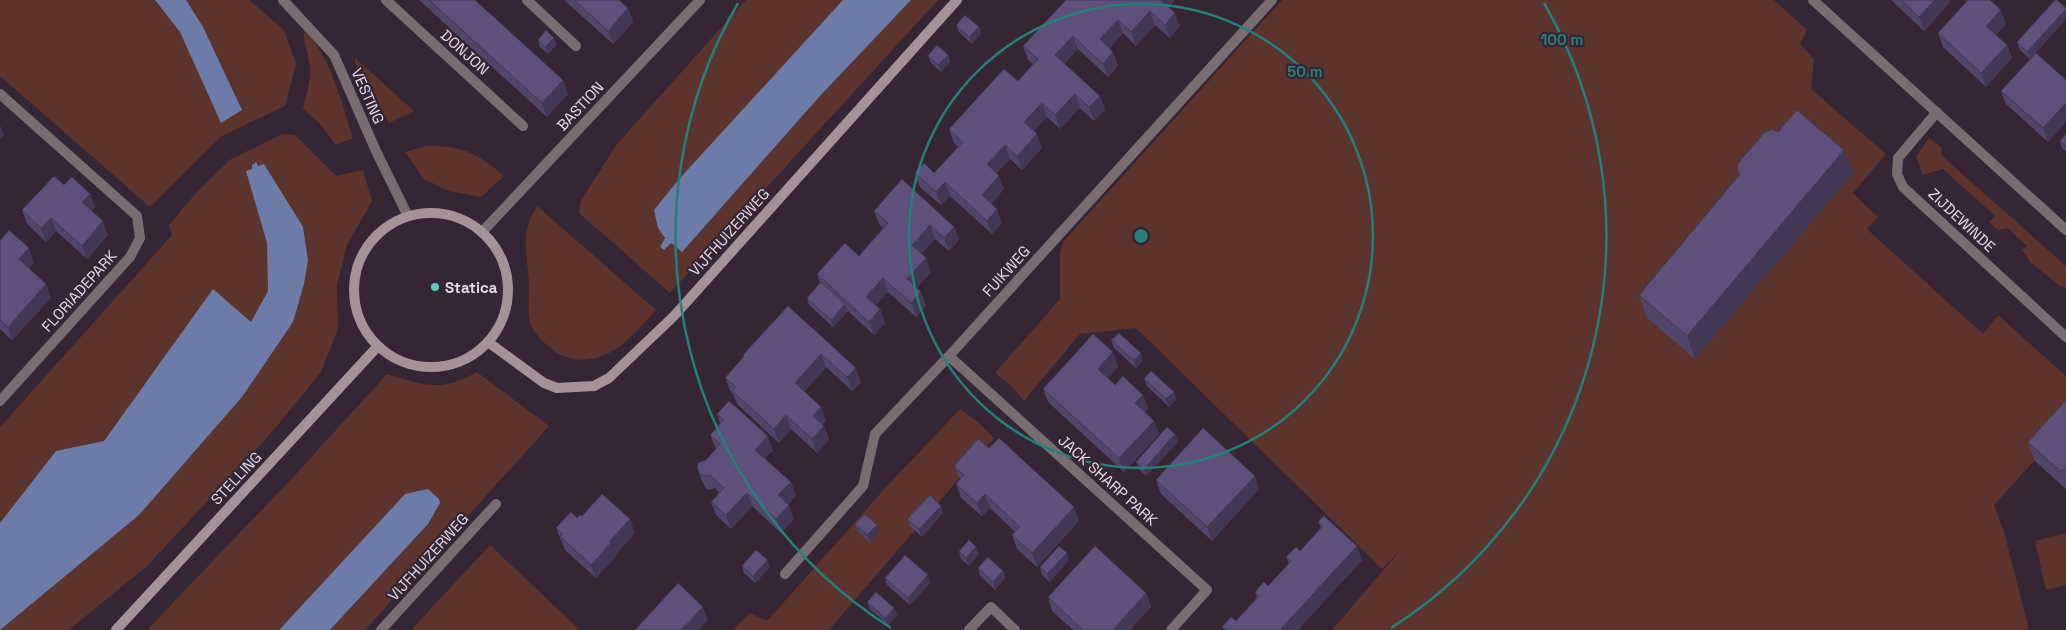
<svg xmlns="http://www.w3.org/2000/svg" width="2066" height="630" viewBox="0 0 2066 630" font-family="'Space Grotesk',sans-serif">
  <rect width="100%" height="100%" fill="#362534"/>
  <path fill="#5c332d" d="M0,0H249L284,30L296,64L285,106L222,136L150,207L0,76Z
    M746,0H844L658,228L665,238L681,251L820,96L911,0H938L670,293L579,213L581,200L617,144Z
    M1282,0H1774L1807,30L1800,44L1814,59L1811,89L1886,154L1853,193L1878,217L1867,229L1983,334L1998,315L2066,376V426L1994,505L2004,532L2029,630H1332L1404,546L1382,569L1136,328L1080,334L1024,401L1012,387L995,373L1060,299V253L1063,242Z
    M304,29C331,58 341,100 353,138L336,145L319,123L303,109C306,96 311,81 310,69C310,56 302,40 304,29Z
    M355,58L414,111L389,123L355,63Z
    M282,134L295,135L336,176L363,170L372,201L347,245L337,285L338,329L321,372L273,431L147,566L69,630H0V427L172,235L169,225L197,192L231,159Z
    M1929,138L1942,148L1941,155L2066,266V288L2060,286L2031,263L2022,250L2027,246L2008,228L1998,230L1989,222L1995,216L1943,169L1923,175L1916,157Z
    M426,146C463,146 476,152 504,176L481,197L449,191L424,179L405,152Z
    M537,206L656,310C646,321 636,333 624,343C603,362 569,367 548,346C541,340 532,331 530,322C527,309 530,294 529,280C526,252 521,231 537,206Z
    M477,372L549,426L365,630H330L428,524L405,494L279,630H147L295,475L387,374C425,385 440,393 477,372Z
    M960,409L979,423L994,438L829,630H733L750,613L767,621L888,485Z
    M2066,533V585L2046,590L2035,541Z
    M490,545L580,630H411Z"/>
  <path fill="#6c7ba7" d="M155,0H186L203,27L242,110L221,123L180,32Z
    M843,0H911L820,96L682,252L671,243L664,250L660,247L665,238L658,228L654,210L680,178Z
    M256,162L258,166L264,164L303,227L308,260L304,284L293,322L242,397L139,515L0,630V523L56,451L104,441L213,289L251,322L268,291L267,243L246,171L252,169V165Z
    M428,489L439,499L440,503L428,524L330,630H279L405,494Z"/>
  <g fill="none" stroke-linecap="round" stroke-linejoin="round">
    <path stroke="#796d71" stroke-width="10" d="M283,0L334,55L376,151L408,216
      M386,0L523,126
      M527,0L576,46
      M1813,0L2066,230
      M0,94L137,216L140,238L130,257L0,401
      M1937,112L1898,158L1897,174L1903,187L2066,337
      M482,232L700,0
      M949,356L1207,590L1171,630
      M785,574L863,486L875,434L949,356L1272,0
      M381,630L496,504
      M969,630L991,607L1015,630"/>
    <path stroke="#a59298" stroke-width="10" d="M354 290a77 77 0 1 1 154 0a77 77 0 1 1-154 0Z
      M488,342L544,383L557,388L594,386L609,378L674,316L957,0
      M116,630L378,346"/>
  </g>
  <path fill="#52456a" d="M419,0H475L568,94L547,117Z
    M564,0H619L628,8L633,22L613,44Z
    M1891,0H1949L1950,2L1924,31Z
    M1965,0H1990L2006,24L1996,35L2007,45L2012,58L1986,87L1943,47L1938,33L1967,2Z
    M1174,1L1169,7L1180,26L1170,38L1155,25L1136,46L1123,33L1109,48L1113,52L1118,66L1108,77L1078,49L1064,64L1100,96L1105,110L1094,121L1080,108L1060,129L1047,117L1034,131L1042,148L1022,170L1010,159L996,173L1004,189L991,204L997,209L1002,223L992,234L950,196L941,205L920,187L915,173H934L958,147L954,143L949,129L1018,81L1033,64L1028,60L1023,46Z
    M2066,8V19L2030,59L2020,50L2017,42Z
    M956,25L979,27L981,34L972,44L959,32Z
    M554,38L556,45L548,54L540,47L538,40Z
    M948,55L950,62L941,72L931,63L928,56Z
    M2066,80V122L2048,142L2006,104L2001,91Z
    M1778,132L1844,150L1853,173L1695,359L1647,318L1639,295L1739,176L1737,172Z
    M2066,134V151L2062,148L2060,141Z
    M64,185L95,207L92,210L108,235L87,259L56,231L46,242L27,224L22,210Z
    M874,211L954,227L959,240L949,251L935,239L921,254L931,272L917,288L921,292L926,306L916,317L888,292L876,305L880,309L885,323L874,335L848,311L833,327L809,305L807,298L820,283L817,274L859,256L883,228L879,224Z
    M0,241L34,262L29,268L46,284L51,298L12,340L0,329Z
    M788,306L861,382L852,391L826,367L804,392L821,407L826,421L822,424L824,426L829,440L817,453L791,429L779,443L737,404L733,394L730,391L725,378L744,357L743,355Z
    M1111,340L1143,360L1136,368L1114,348Z
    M1113,352L1118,366L1108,378L1115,385L1143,395L1148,408L1145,412L1159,434L1124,472L1048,402L1043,389Z
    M1144,379L1174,392L1176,399L1169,407L1147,386Z
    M2066,400V489L2035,461L2028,442Z
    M717,414L773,450L765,458L791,482L796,496L788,504L794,519L781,533L752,506L731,529L716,515L711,502L719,492L715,488L710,490L706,489L702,481L697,468L706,460L716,449L710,435L720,423Z
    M1175,434L1178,442L1146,476L1139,469L1136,462Z
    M989,448L1079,521L1037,567L1017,549L1012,535L1015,532L990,508L982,516L961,498L956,484L960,480L954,466Z
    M1156,480L1259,489L1212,541L1161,494Z
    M943,513L922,537L910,526L907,519Z
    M582,516L635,533L615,555L616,557L596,578L565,550L556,528Z
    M1318,522L1362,560L1298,630H1224L1222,627L1236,621L1257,598L1255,592L1268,586L1289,564L1286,557L1300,551L1321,528Z
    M855,524L879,532L870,543L858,531Z
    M959,551L979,554L969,566L961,559Z
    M1069,560L1050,582L1042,575L1040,567Z
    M742,566L770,567L755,583L744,573Z
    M978,568L1003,571L1005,578L995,590L980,576Z
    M928,575L930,583L910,605L887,585L885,578Z
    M1146,593L1151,607L1130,630H1073L1052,611L1048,597Z
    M867,602L894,608L897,615L888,625L870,609Z"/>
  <path fill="#423856" d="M1160,0H1174V1L1164,12Z
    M1935,0H1949L1950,2L1924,31L1919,17Z
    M628,8L633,22L613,44L608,31Z
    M2066,9V19L2030,59L2027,52Z
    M2001,10L2006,24L1991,40L1986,26Z
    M1150,11L1155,25L1136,46L1131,32Z
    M1175,13L1180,26L1170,38L1165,25Z
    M1118,20L1123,33L1105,53L1100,39Z
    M979,27L981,34L972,44L969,37Z
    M1073,36L1078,49L1060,69L1055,55Z
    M554,38L556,45L548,54L545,47Z
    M2007,45L2012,58L1986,87L1981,73Z
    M1113,52L1118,66L1108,77L1103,64Z
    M948,55L950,62L941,72L938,65Z
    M563,80L568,94L547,117L542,103Z
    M1075,94L1080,108L1060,129L1055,115Z
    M1100,96L1105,110L1094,121L1089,107Z
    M1042,103L1047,117L1029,136L1024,122Z
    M2066,103V122L2048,142L2043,128Z
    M0,125L4,135L0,139Z
    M1037,134L1042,148L1022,170L1017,156Z
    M1005,145L1010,159L992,178L987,164Z
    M1844,150L1853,173L1695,359L1687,336Z
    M999,176L1004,189L987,209L982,195Z
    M945,182L950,196L941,205L936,192Z
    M90,194L95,207L87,215L82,202Z
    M997,209L1002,223L992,234L987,221Z
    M51,218L56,231L46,242L41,228Z
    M103,221L108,235L87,259L82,246Z
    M930,225L935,239L917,259L912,245Z
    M954,227L959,240L949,251L944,238Z
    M29,248L34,262L24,272L19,259Z
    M926,258L931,272L912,293L907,279Z
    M883,278L888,292L871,310L866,297Z
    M46,284L51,298L12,340L8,327Z
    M921,292L926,306L916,317L911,303Z
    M845,304L848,311L833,327L831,320Z
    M880,309L885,323L874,335L869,322Z
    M1113,352L1118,366L1103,383L1098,369Z
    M1141,353L1143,360L1136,368L1134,360Z
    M821,354L826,367L800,397L795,383Z
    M856,368L861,382L852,391L847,377Z
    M1174,392L1176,399L1169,407L1166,399Z
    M1143,395L1148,408L1140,417L1135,403Z
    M821,407L826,421L818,429L813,416Z
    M786,415L791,429L779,443L774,429Z
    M1154,421L1159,434L1124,472L1119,458Z
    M824,426L829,440L817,453L812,439Z
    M1175,434L1178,442L1146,476L1144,469Z
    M768,436L773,450L760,463L755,450Z
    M1255,476L1259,489L1212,541L1207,527Z
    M791,482L796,496L783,509L778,495Z
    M747,493L752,506L731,529L726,515Z
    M985,494L990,508L982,516L977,503Z
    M789,505L794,519L781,533L776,519Z
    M941,506L943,513L922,537L919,529Z
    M1074,507L1079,521L1037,567L1032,553Z
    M630,519L635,533L615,555L616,557L596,578L591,565L609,542Z
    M877,525L879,532L870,543L867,535Z
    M1357,546L1362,560L1298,630H1280Z
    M976,547L979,554L969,566L966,558Z
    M1067,553L1069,560L1050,582L1047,574Z
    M768,560L770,567L755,583L753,576Z
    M1003,571L1005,578L995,590L993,582Z
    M928,575L930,583L910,605L908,598Z
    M1146,593L1151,607L1130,630H1113Z
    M703,607L708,620L699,630H681Z
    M894,608L897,615L888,625L885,618Z"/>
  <path fill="#5f507b" stroke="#423856" d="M429,0H475L563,80L542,103Z
    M574,0H619L628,8L608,31Z
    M1066,0H1161L1175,13L1165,25L1150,11L1131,32L1118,20L1100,39L1113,52L1103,64L1073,36L1055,55L1100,96L1089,107L1075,94L1055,115L1042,103L1024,122L1037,134L1017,156L1005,145L987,164L999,176L982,195L997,209L987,221L945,182L936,192L915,173L924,163L934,173L963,142L949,129L1004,69L1018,81L1038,59L1023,46Z
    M1901,0H1935L1919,17Z
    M1968,0H1990L2001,10L1986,26L2007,45L1981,73L1938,33Z
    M2055,0H2057L2066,8V9L2027,52L2017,42Z
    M965,15L979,27L969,37L956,25Z
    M546,30L554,38L545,47L538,40Z
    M937,45L948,55L938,65L928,56Z
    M2036,53L2066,80V103L2043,128L2001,91Z
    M1797,110L1844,150L1687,336L1639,295L1740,174L1737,172L1738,163L1765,132L1773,129L1778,132Z
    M2066,134V146L2060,141Z
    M54,176L64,185L72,177L90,194L82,202L103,221L82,246L51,218L41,228L22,210Z
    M902,179L954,227L944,238L930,225L912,245L926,258L907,279L921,292L911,303L883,278L866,297L880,309L869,322L817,274L845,243L859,256L888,223L874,211Z
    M9,230L29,248L19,259L46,284L8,327L0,320V241Z
    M821,282L845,304L831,320L807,298Z
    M788,306L856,368L847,377L821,354L795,383L821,407L813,416L824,426L812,439L786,415L774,429L732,391L736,387L725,378L744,356L743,355Z
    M1119,333L1141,353L1134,360L1111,340Z
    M1093,334L1113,352L1098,369L1115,385L1123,376L1143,395L1135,403L1154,421L1119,458L1043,389Z
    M1151,371L1174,392L1166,399L1144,379Z
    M2066,400V469L2060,471L2028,442Z
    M729,401L768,436L755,450L791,482L778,495L789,505L776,519L747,493L726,515L711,502L724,488L710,475L706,476L701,475L697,468L698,463L706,460L720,444L710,435L724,420L717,414Z
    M1167,427L1175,434L1144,469L1136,462Z
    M1203,428L1255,476L1207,527L1156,480Z
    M999,438L1074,507L1032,553L1012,535L1020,527L985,494L977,503L956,484L964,475L954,466L978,439L989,448Z
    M602,494L630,519L609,542L611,543L591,565L560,536L563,534L556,528L571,512L577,518L580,515L582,516Z
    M930,495L941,506L919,529L907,519Z
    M865,514L877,525L867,535L855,524Z
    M1324,516L1357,546L1280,630H1226L1222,627L1231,617L1236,621L1259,596L1255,592L1259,587L1264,582L1268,586L1291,561L1286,557L1296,547L1300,551L1323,526L1318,522Z
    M969,540L976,547L966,558L959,551Z
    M1059,546L1067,553L1047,574L1040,567Z
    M1095,546L1146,593L1113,630H1083L1048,597Z
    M756,550L768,560L753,576L742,566Z
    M905,555L928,575L908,598L885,578Z
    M988,557L1003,571L993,582L978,568Z
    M678,583L703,607L681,630H635Z
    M876,592L894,608L885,618L867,602Z"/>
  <g fill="none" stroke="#24807a" stroke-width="2.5">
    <circle cx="1141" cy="236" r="232"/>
    <path d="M891 628A465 465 0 0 1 738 3M1544 3A465 465 0 0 1 1391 628"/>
  </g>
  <circle fill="#5dceb9" stroke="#362534" stroke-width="2" cx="435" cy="287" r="5"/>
  <g text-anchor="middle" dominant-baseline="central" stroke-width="4.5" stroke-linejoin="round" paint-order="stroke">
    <g font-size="15" fill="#e5dae4" stroke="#362534">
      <text transform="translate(465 52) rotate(42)">DONJON</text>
      <text transform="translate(368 96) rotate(66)">VESTING</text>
      <text transform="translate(580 106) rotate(-47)">BASTION</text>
      <text transform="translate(1962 220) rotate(43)">ZIJDEWINDE</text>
      <text transform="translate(729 232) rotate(-48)">VIJFHUIZERWEG</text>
      <text transform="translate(1006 271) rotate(-48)">FUIKWEG</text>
      <text transform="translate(79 291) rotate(-48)">FLORIADEPARK</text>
      <text transform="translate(236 478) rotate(-47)">STELLING</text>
      <text transform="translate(1108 480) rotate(42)">JACK SHARP PARK</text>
      <text transform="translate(428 557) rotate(-48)">VIJFHUIZERWEG</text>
    </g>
    <g font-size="15" font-weight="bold" fill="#e5dae4" stroke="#362534" text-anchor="start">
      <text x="445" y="287">Statica</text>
    </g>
  </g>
  <circle cx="1141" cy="236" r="8" fill="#24807a" stroke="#362534" stroke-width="2.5"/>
  <g font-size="15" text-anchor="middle" font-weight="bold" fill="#24807a" stroke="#362534" stroke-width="4.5" stroke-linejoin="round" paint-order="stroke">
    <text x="1562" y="45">100 m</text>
    <text x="1305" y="77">50 m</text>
  </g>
</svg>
